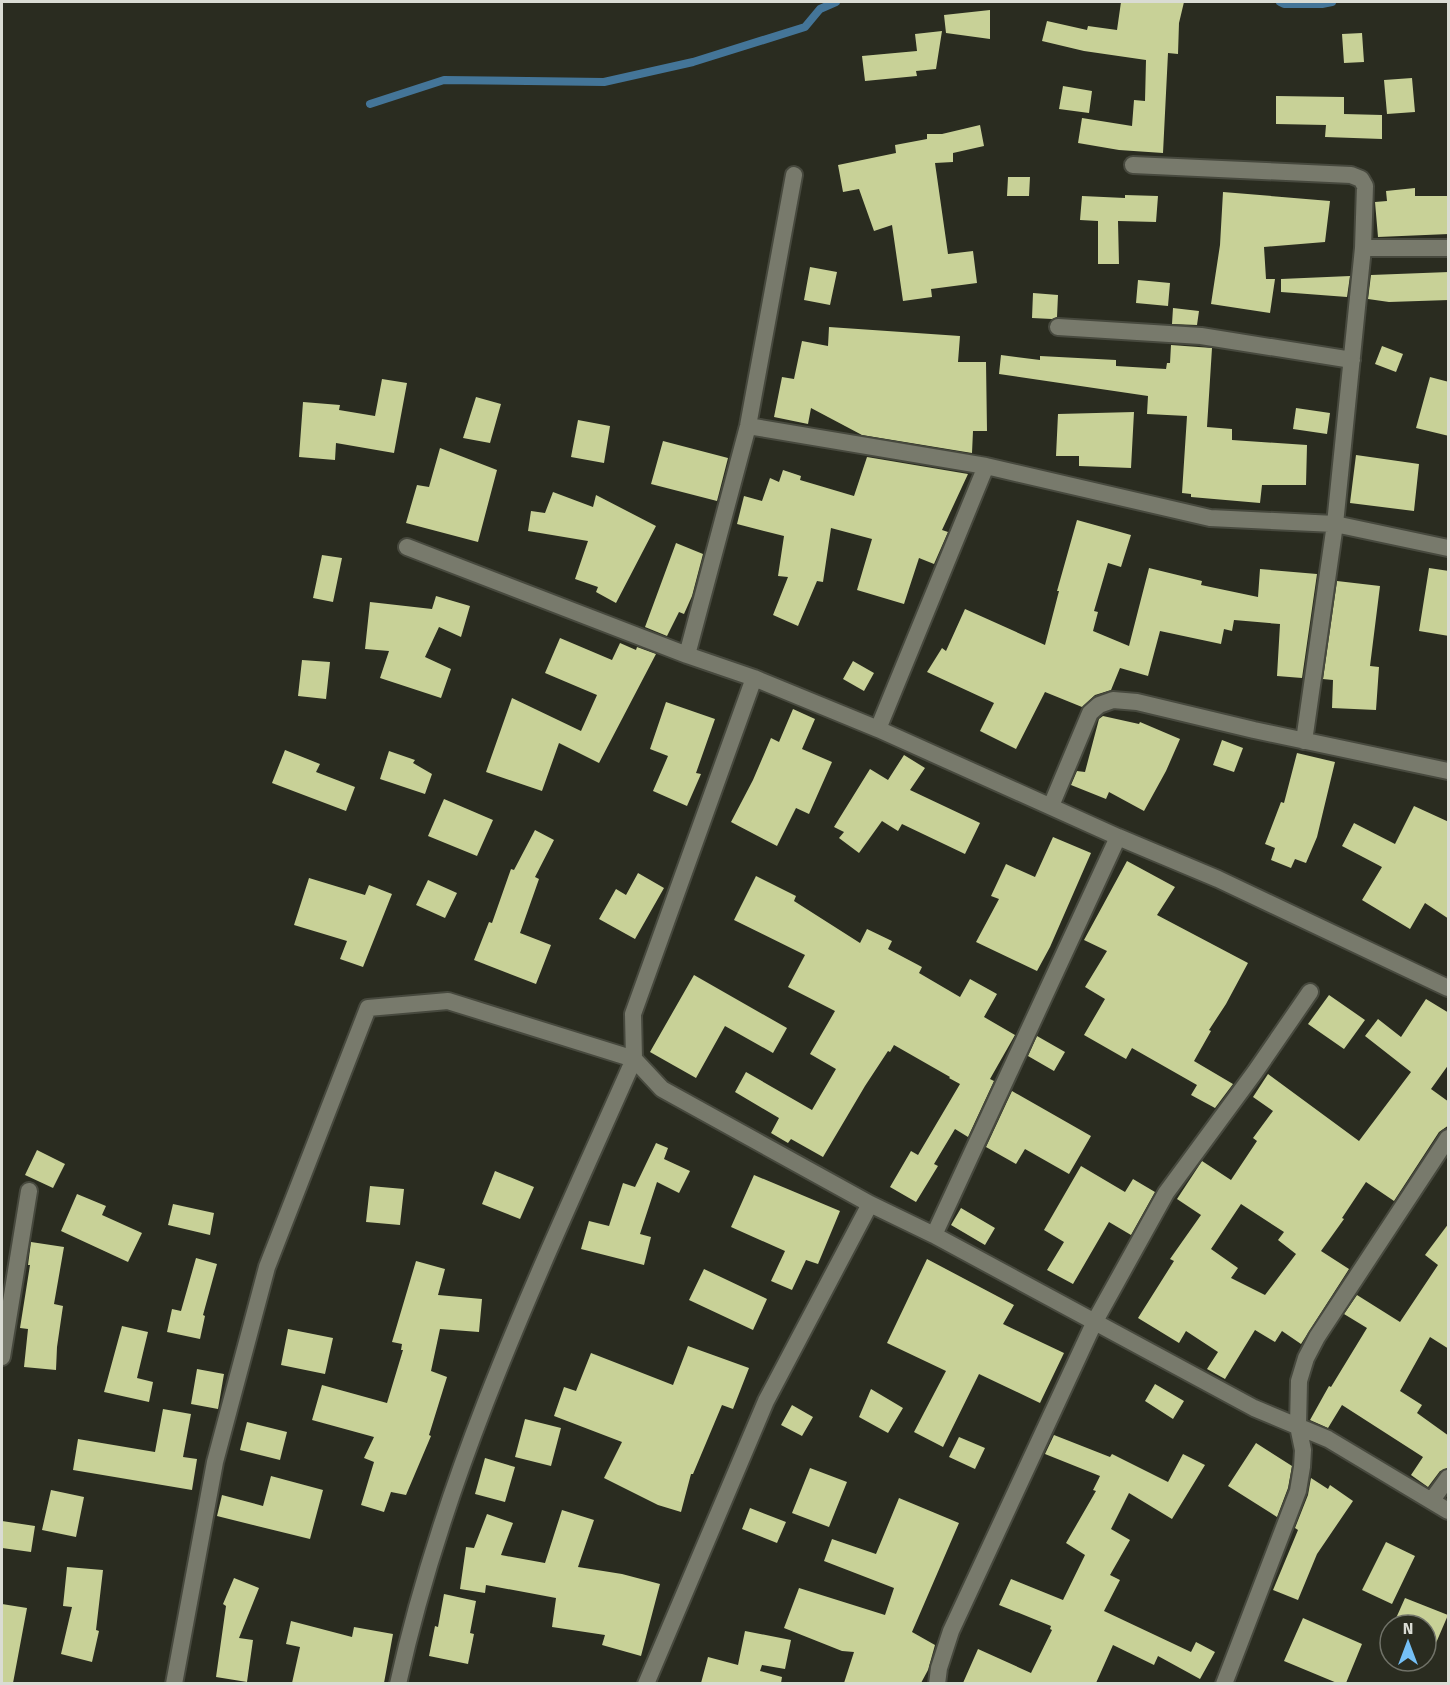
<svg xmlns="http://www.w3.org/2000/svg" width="1450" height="1685" viewBox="0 0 1450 1685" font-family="'Fira Sans',sans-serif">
  <rect width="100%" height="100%" fill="#2a2c20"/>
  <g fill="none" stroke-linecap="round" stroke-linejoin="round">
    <path stroke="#447598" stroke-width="8" d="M1280,2L1284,4H1322L1332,2
      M370,104L444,80L604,82L693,62L805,27L820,9L836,2"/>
  </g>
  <path fill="#c8d197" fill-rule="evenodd" d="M1121,2H1184L1179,23L1178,54L1168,53L1163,153L1119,150L1078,143L1082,118L1132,126L1134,100L1145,101L1146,60L1084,51L1042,41L1047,21L1087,30L1088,26L1117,30Z
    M990,10V39L946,33L944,15Z
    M942,31L936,69L916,71L917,76L865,81L862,56L917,51L915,34Z
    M1362,33L1364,62L1344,63L1342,34Z
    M1412,78L1415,112L1387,114L1384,80Z
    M1063,86L1092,91L1089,113L1059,109Z
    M1276,96L1344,97V114L1382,115V139L1325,137L1326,125L1276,124Z
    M980,125L984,146L953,153V162L935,163L948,254L973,251L977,283L931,289L932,297L903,301L892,225L874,231L859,189L843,192L838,165L896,153L895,145L927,139V134H942Z
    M1008,177H1030L1029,196H1007Z
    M1415,188V196H1449V234L1378,237L1375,202L1387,201L1386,191Z
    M1223,192L1330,201L1325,242L1264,247L1266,279H1275L1270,313L1211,304L1220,245Z
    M1125,195L1158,196L1156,222L1118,221L1119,264H1098V221L1080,220L1082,196L1125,198Z
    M810,267L837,272L830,305L804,300Z
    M1449,272V300L1389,302L1368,299L1371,275Z
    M1350,276L1347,297L1281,292V279Z
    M1138,280L1170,283L1168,306L1136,303Z
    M1033,293L1058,295L1057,317L1052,319L1032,318Z
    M1173,308L1199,311L1197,325L1172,324Z
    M829,327L960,336L958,362H986L987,431H973L972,453L862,435L811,408L808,424L774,417L782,377L794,379L802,341L828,346Z
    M1171,345L1212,348L1207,427L1232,429V440L1307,445L1306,485H1262L1260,503L1191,497V494L1182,493L1187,416L1147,414L1148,396L999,374L1001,355L1040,360V356L1116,360V366L1166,369L1167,363H1170Z
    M1382,346L1403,354L1396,372L1375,364Z
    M1430,377L1449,382V436L1416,428Z
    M382,379L407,383L394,453L336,443L335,460L299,457L303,402L340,405L339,410L375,416Z
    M476,397L501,404L490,443L463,438Z
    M1296,408L1330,413L1327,434L1293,429Z
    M1134,412L1131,468L1079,466V456H1056L1058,414Z
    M578,420L610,426L604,463L571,457Z
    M663,441L728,458L717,501L651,484Z
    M440,448L497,470L478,542L406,523L417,485L429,487Z
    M1356,455L1419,464L1414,511L1350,503Z
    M867,457L968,474L942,530L948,532L934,564L919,558L904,604L857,590L872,539L831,528L823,582L817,581L798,626L773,615L788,577L778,576L784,536L737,524L744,496L762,501L770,478L779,482L783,470L801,476L800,480L854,496Z
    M553,492L593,507L596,495L656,526L616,603L596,592L598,587L575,579L588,541L528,531L531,511L545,513Z
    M1077,520L1131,535L1121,567L1108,563L1094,611L1098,612L1093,631L1129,646L1149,568L1202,581L1201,585L1258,597L1260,569L1317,574L1302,678L1277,676L1280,624L1234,620L1232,631L1224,629L1221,644L1160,631L1148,676L1120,668L1111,690L1095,695L1082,707L1045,692L1016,749L980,731L994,703L927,672L942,648L946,651L965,609L1045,645L1059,591H1057Z
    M676,543L703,554L692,596L684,614L679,612L667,636L645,627Z
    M322,555L342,558L333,602L313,598Z
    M1429,568L1449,571V636L1419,631Z
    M1337,581L1380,586L1370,666L1379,667L1376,710L1332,708L1333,680L1323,679Z
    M436,596L470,606L461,637L439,627L425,657L451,669L441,698L380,678L389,651L365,649L370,602L432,609Z
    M560,638L612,660L620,643L636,650L637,647L656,654L599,763L559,743L542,791L486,772L512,698L581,731L597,695L545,673Z
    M302,660L330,662L326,699L298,696Z
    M853,661L874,673L864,691L843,679Z
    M666,702L715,719L696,773L701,774L687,806L653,791L668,756L650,749Z
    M793,709L815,719L802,749L832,762L809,814L796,808L777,846L731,822L753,780L771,738L779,742Z
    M1103,716L1139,724L1140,722L1180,739L1166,771L1144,811L1109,792L1106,799L1071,785L1077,771L1085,772L1099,719Z
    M1222,740L1243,748L1234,772L1213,765Z
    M285,750L320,764L316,772L355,787L346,811L272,783Z
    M389,751L415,760L413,763L432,774L425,794L380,779Z
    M1297,753L1335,762L1317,837L1306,863L1295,859L1291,868L1271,860L1275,848L1265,844L1281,802L1284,803Z
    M904,755L925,768L910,790L980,823L965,854L902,824L898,831L882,821L859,853L839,838L844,832L834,827L870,769L888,780Z
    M444,799L493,820L477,856L428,836Z
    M1414,806L1449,822V919L1425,903L1410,929L1362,900L1382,867L1342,846L1354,823L1395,844Z
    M535,830L554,840L535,877L539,879L520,933L551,945L536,984L474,960L489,922L492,923L511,869L514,870Z
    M1053,837L1091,853L1050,947L1037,971L976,942L999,899L991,896L1006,864L1035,877Z
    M1127,861L1175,887L1157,915L1248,963L1226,1004L1209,1030L1211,1031L1194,1061L1233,1084L1215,1108L1191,1095L1197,1085L1132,1048L1126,1059L1084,1035L1105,999L1085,987L1107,951L1084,940Z
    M638,873L664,888L635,939L599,919L616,889L626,895Z
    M756,876L796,896L794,901L860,943L867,929L892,941L888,949L922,967L919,973L960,997L970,979L997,994L984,1017L1015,1035L990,1079L994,1081L968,1137L955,1129L934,1164L938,1166L916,1202L890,1187L911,1151L918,1155L960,1084L949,1078L950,1077L894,1045L890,1052L888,1051L865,1086L823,1157L791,1139L788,1143L771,1133L779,1118L735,1092L746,1072L812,1110L836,1069L810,1054L835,1011L788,987L805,955L734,920Z
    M309,878L365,895L369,885L392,894L363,967L340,959L347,941L294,925Z
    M428,880L457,893L445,918L416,905Z
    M694,975L787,1028L773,1053L725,1026L696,1078L650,1052Z
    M1329,995L1365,1020L1344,1049L1308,1024Z
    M1426,999L1449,1013V1064L1431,1089L1449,1102V1125L1439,1132L1394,1201L1366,1182L1342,1218L1344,1219L1321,1251L1349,1269L1301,1344L1282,1331L1275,1342L1255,1330L1225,1379L1207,1369L1218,1352L1186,1331L1179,1343L1138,1318L1174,1261L1170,1259L1201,1215L1177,1199L1202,1161L1231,1180L1257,1141L1253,1138L1273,1111L1253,1097L1268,1074L1359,1141L1411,1072L1365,1036L1378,1019L1401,1037ZM1241,1204L1284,1232L1278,1240L1296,1254L1265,1295L1231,1278L1238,1268L1211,1249Z
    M1037,1036L1065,1052L1054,1071L1028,1056Z
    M1012,1091L1091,1136L1069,1174L1025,1149L1016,1164L986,1147Z
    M656,1143L668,1148L664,1159L690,1171L679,1193L657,1182L640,1234L651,1237L644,1265L581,1249L589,1221L609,1226L623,1183L635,1187Z
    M37,1150L65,1164L53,1188L25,1175Z
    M1081,1166L1125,1192L1133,1179L1155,1192L1131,1235L1109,1222L1073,1284L1047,1270L1064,1242L1044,1230Z
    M495,1171L534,1187L520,1219L482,1204Z
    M754,1175L840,1211L818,1264L806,1260L792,1290L771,1281L785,1251L731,1227Z
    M370,1186L404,1189L400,1225L366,1222Z
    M77,1194L106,1206L102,1215L142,1233L128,1262L61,1231Z
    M173,1204L214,1213L210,1235L168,1225Z
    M961,1208L995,1228L985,1245L951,1225Z
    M1449,1223V1349L1430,1337L1400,1391L1422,1405L1417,1413L1449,1436V1468L1440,1471L1428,1487L1411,1475L1423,1457L1342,1405L1328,1428L1310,1420L1329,1386L1331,1387L1367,1328L1344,1314L1357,1295L1400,1322L1438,1265L1425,1255Z
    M31,1242L64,1247L54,1304L63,1306L57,1347L56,1370L24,1367L28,1329L20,1328L30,1265H28Z
    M196,1258L217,1264L203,1315L205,1316L200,1339L167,1332L172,1309L181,1311Z
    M927,1259L1014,1305L1003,1324L1064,1353L1040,1403L979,1374L943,1447L914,1432L946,1371L887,1343Z
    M416,1261L445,1269L438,1295L482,1299L479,1332L440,1329L431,1371L447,1377L429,1435L431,1436L406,1495L391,1492L384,1512L361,1505L374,1462L364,1458L374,1437L312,1420L322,1385L387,1403L403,1350H401L402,1344L392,1342Z
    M704,1269L767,1299L753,1330L689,1300Z
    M122,1326L148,1332L137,1378L153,1382L149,1402L104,1392Z
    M288,1329L333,1338L325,1374L281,1365Z
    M688,1346L749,1368L733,1409L722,1405L693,1474H691L681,1512L658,1505L604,1478L622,1442L554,1416L564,1387L576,1391L591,1353L673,1385Z
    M197,1369L224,1374L218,1409L191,1404Z
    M1155,1384L1184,1401L1173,1419L1145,1401Z
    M871,1389L903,1408L888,1433L859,1417Z
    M792,1405L813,1417L802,1436L781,1425Z
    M163,1409L191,1414L183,1457L197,1459L192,1490L73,1470L78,1439L155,1452Z
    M525,1419L561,1428L551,1466L515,1457Z
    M247,1422L287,1432L280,1460L240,1450Z
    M1054,1435L1110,1457L1112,1454L1168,1482L1183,1454L1205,1465L1172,1519L1129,1493L1111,1529L1130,1540L1110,1575L1120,1580L1104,1611L1191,1652L1196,1642L1215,1652L1200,1679L1158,1656L1154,1665L1113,1645L1096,1683H963L978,1649L1031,1673L1052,1630L1050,1629L1051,1626L999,1605L1011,1579L1063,1600L1085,1555L1066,1543L1096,1491L1093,1490L1100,1476L1045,1454Z
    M959,1437L985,1448L975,1469L949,1457Z
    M1256,1443L1292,1466L1288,1488L1277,1517L1228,1486Z
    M485,1458L515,1467L505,1502L475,1494Z
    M810,1468L847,1482L829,1527L792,1513Z
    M271,1476L323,1490L310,1539L217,1516L222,1495L263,1506Z
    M1311,1478L1328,1489L1330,1485L1353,1501L1317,1554L1298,1600L1273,1590L1298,1530L1295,1528L1308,1495Z
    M51,1490L84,1497L76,1537L42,1530Z
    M899,1498L959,1523L912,1632L935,1645L928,1670L921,1683H844L854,1652L842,1651L784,1628L799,1588L885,1615L894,1588L824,1561L832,1539L876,1554Z
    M750,1508L786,1522L777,1543L742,1529Z
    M562,1510L594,1520L578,1567L622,1574L660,1584L641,1656L602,1645L605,1635L552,1627L556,1598L486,1585L485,1593L460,1589L466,1547L474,1548L487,1514L513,1523L501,1555L545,1563Z
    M2,1521L35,1526L31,1552L2,1548Z
    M1386,1542L1415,1556L1392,1604L1362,1590Z
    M67,1567L103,1570L96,1630L99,1631L92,1662L61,1654L72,1607L63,1606Z
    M234,1578L259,1588L239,1638L253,1640L247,1682L216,1677L226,1606L223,1604Z
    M444,1594L476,1601L470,1633L474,1634L468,1664L429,1656L435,1626L438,1627Z
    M1405,1598L1448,1615L1430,1657L1426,1655V1625H1393Z
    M2,1604L27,1608L13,1683H2Z
    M1303,1618L1362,1644L1346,1683H1337L1284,1661Z
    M291,1621L352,1637L354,1627L393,1634L384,1683H292L300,1647L286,1644Z
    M745,1631L791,1640L785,1669L762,1665L760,1671L782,1677L781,1683H701L708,1657L738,1665Z"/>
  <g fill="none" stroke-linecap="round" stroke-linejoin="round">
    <g stroke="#47493e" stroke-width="20">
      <path id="minor" d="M1133,165L1351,175L1361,179L1365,186L1363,248L1335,524L1304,741
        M1363,248H1448
        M1058,327L1201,336L1352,360
        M748,426L986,466L1210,518L1335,524L1448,548
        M407,547L687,655L754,678L878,729L1118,837L1218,879L1448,988
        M687,655L748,426L794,175
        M754,678L633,1014L634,1059L662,1089L870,1204L934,1235L1254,1408L1328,1439L1448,1511
        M878,729L986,466
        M1051,806L1090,713L1099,705L1113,700L1137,702L1254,730L1448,771
        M934,1235L1118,837
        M2,1357L29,1191
        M1432,1500L1448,1478
        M174,1684L215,1462L267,1267L368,1008L448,1001L634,1059C544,1262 446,1465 398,1684
        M646,1684L766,1401L870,1204
        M937,1684L939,1668L951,1631L1095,1321L1166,1193L1255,1072L1310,992
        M1224,1684L1298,1491L1302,1467L1303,1450L1298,1426L1299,1381L1306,1358L1317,1337L1448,1138"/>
    </g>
    <use href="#minor" stroke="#787a6c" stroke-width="16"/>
  </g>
  <rect width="1450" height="1685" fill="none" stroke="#dadcd4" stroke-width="6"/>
  <g transform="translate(1408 1643)"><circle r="28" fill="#2a2c20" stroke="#707268" stroke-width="1.5"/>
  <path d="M0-4.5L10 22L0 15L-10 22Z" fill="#75c0f6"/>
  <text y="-9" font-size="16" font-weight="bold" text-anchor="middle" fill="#dadcd4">N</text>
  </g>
</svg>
